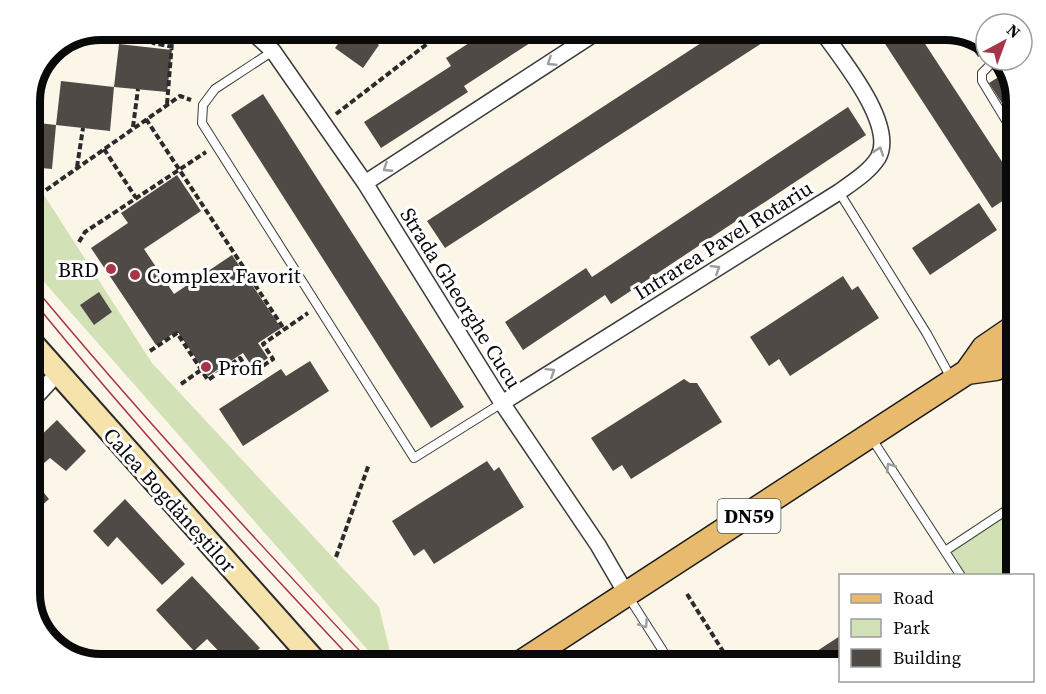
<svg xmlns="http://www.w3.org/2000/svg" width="1046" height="694" viewBox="0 0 1046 694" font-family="'Source Serif 4',serif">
  <rect width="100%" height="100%" fill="#fcf6e9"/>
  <path fill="#d3e1b7" d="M44,195L152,363L379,607L393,664H380L30,266V205Z
    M1016,510V575H961L948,555Z"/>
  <path fill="#504a47" d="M191,30H207L212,34L203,44L189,32Z
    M304,30H322L316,39Z
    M348,30H359L379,45L363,68L335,48Z
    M489,30H550L464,86L468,92L381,148L364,122L451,66L446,58Z
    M721,30H782L445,248L427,221Z
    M876,30H916L1016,183V192L992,208Z
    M964,36L984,42L986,52L978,57Z
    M119,44L172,50L167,92L114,87Z
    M1008,71L1016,97V125L989,83Z
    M61,81L114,87L110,131L56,125Z
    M263,94L464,407L431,428L231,115Z
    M848,107L866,135L611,304L605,295L523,350L505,322L586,268L592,277Z
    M30,122L56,125L52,169L30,167Z
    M177,175L201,211L144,249L174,294L232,255L281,328L258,343L268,358L253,368L243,353L208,376L177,331L156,345L91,248L128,223L121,213Z
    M979,203L997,230L930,275L912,248Z
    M843,276L852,290L858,286L879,318L790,376L779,359L769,366L750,337Z
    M99,292L112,312L94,325L80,305Z
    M310,361L329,391L243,446L219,409L281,369L286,376Z
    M684,379L690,383H697L722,422L631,479L622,465L613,471L591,438Z
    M57,420L86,451L66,471L50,458L30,475V446Z
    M487,461L494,471L499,467L524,507L434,564L424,549L414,556L392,521Z
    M30,476L49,499L37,510L30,501Z
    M125,499L185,564L162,585L117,537L108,547L93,531Z
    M192,576L260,648L243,664H231L207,639L194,651L156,610Z
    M840,636V664H797Z
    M268,654L279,664H258Z"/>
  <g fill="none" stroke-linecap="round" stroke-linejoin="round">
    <g stroke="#3c3c3c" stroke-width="10">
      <path id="lane" d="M436,34L442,30
        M273,51L215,89L203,105L202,123L414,458L502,403
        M995,60L982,73V81L1016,137
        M839,192L927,334L951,378
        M872,439L961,576
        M945,551L1016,504
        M628,596L663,651"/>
    </g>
    <g stroke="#3c3c3c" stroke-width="18">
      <path id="street" d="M250,30L273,51L365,183L502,403L598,545L627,595
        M365,183L600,30
        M30,403L57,374
        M502,403L839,192C853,182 869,172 878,158C897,125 840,57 821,30"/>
    </g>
    <g stroke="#2b2b2b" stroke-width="26">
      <path id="secondary" d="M30,341L312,658L315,664"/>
    </g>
    <g stroke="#1a1a1a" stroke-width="27">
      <path id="primary" d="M967,372L996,368L1016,354
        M519,664L967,372L984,348L1016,326"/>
    </g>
    <path stroke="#2b2b2b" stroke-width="4" stroke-dasharray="6 3" stroke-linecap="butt" d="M136,30L153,43L173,47
      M167,104L173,30
      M336,114L427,44
      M146,119L284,329
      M133,127L138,89
      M104,149L136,198
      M77,167L83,128
      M46,190L180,96L191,100
      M79,242L85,232L206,152
      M150,351L177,333L208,380L240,358L251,374L273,359L263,344L308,313
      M181,384L201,370
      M336,557L369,464
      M687,594L731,664"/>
    <use href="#lane" stroke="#fff" stroke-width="8"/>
    <use href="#street" stroke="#fff" stroke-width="15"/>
    <use href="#secondary" stroke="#f5e3ab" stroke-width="22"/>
    <use href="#primary" stroke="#e7ba6e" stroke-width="24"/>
    <path stroke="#a73448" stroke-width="1.5" d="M30,282C139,414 255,539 372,664
      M30,297C133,424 244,545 356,664"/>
  </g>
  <defs><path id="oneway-chevron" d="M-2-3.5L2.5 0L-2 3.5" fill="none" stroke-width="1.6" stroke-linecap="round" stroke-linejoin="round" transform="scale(1.5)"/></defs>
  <g stroke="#9d9d9d">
    <use href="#oneway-chevron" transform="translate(551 62) rotate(147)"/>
    <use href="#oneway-chevron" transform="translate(879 151) rotate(-71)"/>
    <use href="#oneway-chevron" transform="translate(387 168) rotate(147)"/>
    <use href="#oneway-chevron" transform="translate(716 269) rotate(-32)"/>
    <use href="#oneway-chevron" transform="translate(551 372) rotate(-32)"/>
    <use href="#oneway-chevron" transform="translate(890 467) rotate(-123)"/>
    <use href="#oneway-chevron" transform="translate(644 624) rotate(57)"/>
  </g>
  <g fill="#a73448" stroke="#fff" stroke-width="2">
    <circle cx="111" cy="269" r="6"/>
    <circle cx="135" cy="275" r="6"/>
    <circle cx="206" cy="367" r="6"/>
  </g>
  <g text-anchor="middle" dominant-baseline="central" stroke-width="6" stroke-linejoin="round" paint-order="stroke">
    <rect fill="#fff" stroke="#535353" stroke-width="1.5" x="717.5" y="499" width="63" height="34" rx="4.5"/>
    <g font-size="20" font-weight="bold" fill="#090909">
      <text x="749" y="516">DN59</text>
    </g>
    <g font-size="21" fill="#090909" stroke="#fff">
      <text transform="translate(723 240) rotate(-32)">Intrarea Pavel Rotariu</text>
      <text transform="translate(461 298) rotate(58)">Strada Gheorghe Cucu</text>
      <text transform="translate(170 500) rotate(48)">Calea Bogdăneștilor</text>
    </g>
    <g font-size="21" fill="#090909" stroke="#fff" text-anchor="start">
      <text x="99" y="269" text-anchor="end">BRD</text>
      <text x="147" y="275">Complex Favorit</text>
      <text x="218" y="367">Profi</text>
    </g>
  </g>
  <path d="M0 0H1046V694H0ZM101 40H945A61 61 0 0 1 1006 101V593A61 61 0 0 1 945 654H101A61 61 0 0 1 40 593V101A61 61 0 0 1 101 40Z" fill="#fff" fill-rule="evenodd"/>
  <path fill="none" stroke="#090909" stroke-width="8" d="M101 40H945A61 61 0 0 1 1006 101V593A61 61 0 0 1 945 654H101A61 61 0 0 1 40 593V101A61 61 0 0 1 101 40Z"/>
  <rect x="839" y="574" width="195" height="108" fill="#ffffff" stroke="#9d9d9d" stroke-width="1.5"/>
  <rect x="851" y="594" width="30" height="9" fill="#e7ba6e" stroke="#9d9d9d" stroke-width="1.5"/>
  <text x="893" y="604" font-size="18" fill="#090909">Road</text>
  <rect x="851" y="619" width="30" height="18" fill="#d3e1b7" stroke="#9d9d9d" stroke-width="1.5"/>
  <text x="893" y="634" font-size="18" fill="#090909">Park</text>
  <rect x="851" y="649" width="30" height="18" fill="#504a47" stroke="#9d9d9d" stroke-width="1.5"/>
  <text x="893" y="664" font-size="18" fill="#090909">Building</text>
  <g transform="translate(1004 42) rotate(41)"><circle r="28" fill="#ffffff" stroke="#9d9d9d" stroke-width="1.5"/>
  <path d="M0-4.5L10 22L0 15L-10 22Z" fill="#a73448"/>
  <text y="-9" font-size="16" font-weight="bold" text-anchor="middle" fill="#090909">N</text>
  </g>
</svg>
